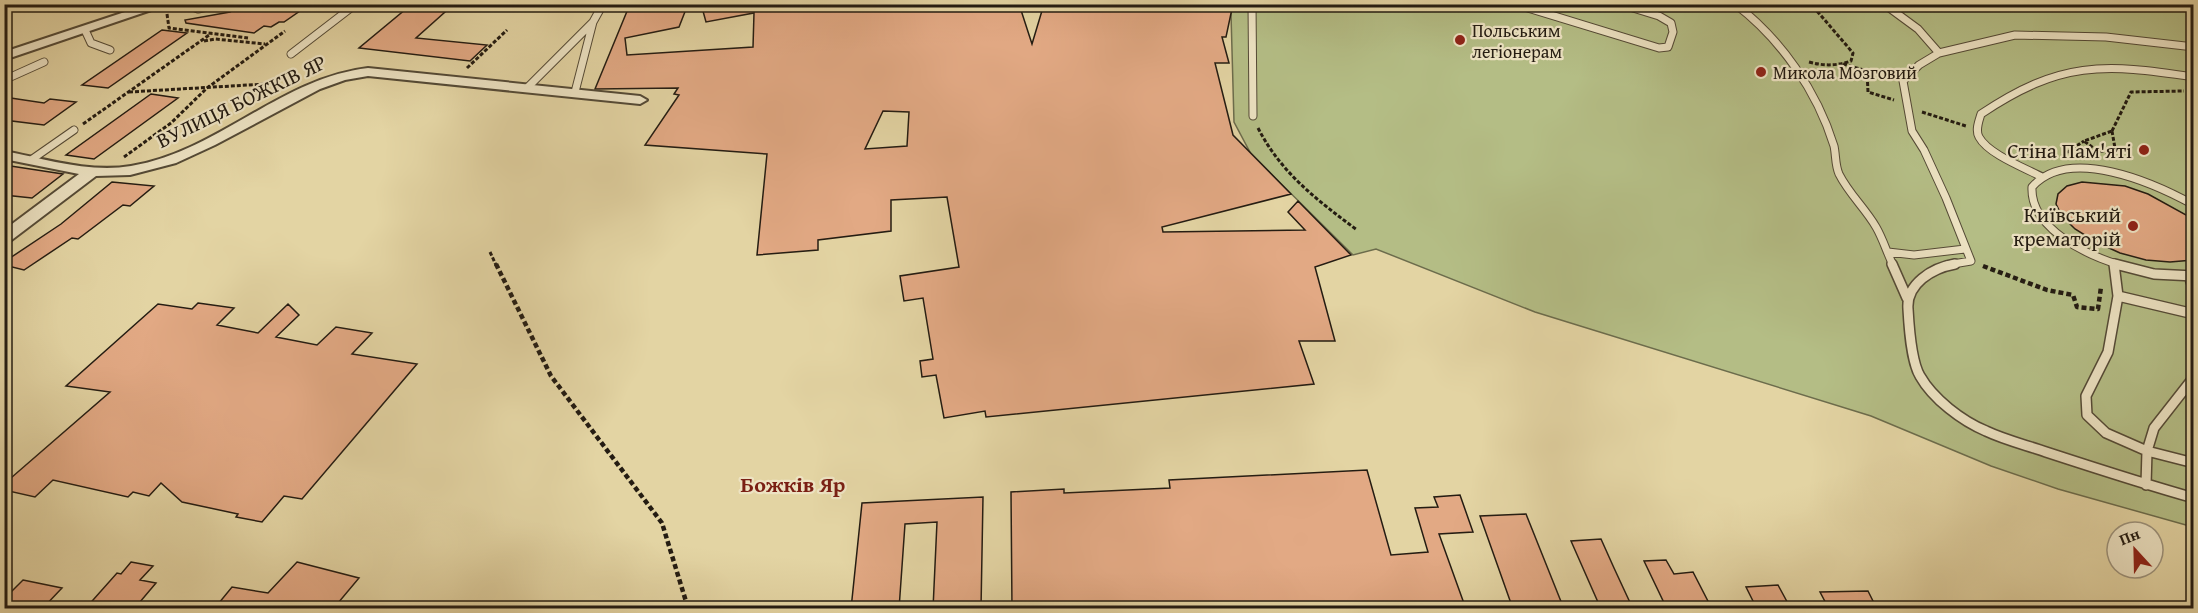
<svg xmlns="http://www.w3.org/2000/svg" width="2198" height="613" viewBox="0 0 2198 613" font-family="'Gentium Book Plus',serif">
  <rect width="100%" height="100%" fill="#e3d4a3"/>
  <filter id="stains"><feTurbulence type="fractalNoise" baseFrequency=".00333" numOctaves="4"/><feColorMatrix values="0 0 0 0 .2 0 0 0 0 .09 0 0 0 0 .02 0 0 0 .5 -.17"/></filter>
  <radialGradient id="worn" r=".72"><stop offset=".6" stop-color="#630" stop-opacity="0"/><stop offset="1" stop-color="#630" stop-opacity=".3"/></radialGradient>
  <path fill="#b4bd85" stroke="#6c6c4c" stroke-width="1.5" d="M1233,5H2193V527L2058,489L1991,466L1871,416L1535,312L1376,249L1353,255L1251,154L1234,122L1231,14Z"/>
  <path fill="#e2a984" stroke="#241c12" stroke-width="1.5" fill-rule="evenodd" d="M269,4H310L284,22H279L271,27L264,26L254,33L186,23L185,20L230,12L241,5L264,8Z
    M412,4H454L416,38L487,45L470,61L359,48Z
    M630,4H688L679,27L625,38L627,55L753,47L754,13L706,22L701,4H1019L1032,44L1044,4H1107L1186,9L1187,4H1233L1226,37H1222L1229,63H1215L1233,135L1291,194L1162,227L1163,232L1305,230L1288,212L1298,201L1351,255L1315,267L1335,341H1299L1314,384L986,417L985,411L944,418L936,375L922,377L920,361L933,359L923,298L904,301L900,276L959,267L947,197L891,200V231L818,240V250L757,255L767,154L645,145L679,95L674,94L678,88L595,89ZM883,111L909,112L907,146L865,149Z
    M162,30L187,33L108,88L82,85Z
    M151,94L178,98L94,159L66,155Z
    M4,97L44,103L50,99L76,102L44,125L4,120Z
    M4,165L63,174L32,198L4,195Z
    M112,182L154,186L130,206L123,205L78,239L72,238L24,270L4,265V262L61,224Z
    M2082,182L2125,186L2148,194L2188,216L2193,222V260L2170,262L2146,260L2120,253L2096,242L2075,229L2062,216L2056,204L2058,194L2067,186Z
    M198,303L234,308L217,325L258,333L288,304L299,315L276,337L317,345L336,327L372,333L352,354L417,364L302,499L284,496L262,522L236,517L238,514L182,502L161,483L149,496L133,492L128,497L53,480L35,497L4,490V484L110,392L66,386L158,304L192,309Z
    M1367,470L1391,555L1428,552L1415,508L1438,507L1434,497L1460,495L1473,532L1439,534L1466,609H1012L1011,492L1064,489V493L1170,488L1169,480Z
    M983,497L981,609H933L937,522L905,524L899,609H851L862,503Z
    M1526,514L1564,609H1513L1480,516Z
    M1601,539L1614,568L1633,609H1601L1571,541Z
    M1666,560L1674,574L1693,572L1712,609H1667L1644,561Z
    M131,562L153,566L140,580L156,583L134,609H85L117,573L121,574Z
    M297,562L359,578L333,609H214L232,587L268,593Z
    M23,580L62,588L42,609H4V599Z
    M1778,585L1791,609H1757L1746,587Z
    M1868,591L1877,609H1829L1820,592Z"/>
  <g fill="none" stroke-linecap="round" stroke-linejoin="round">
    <g stroke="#544a36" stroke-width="9">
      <path id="lane-far1" d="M186,4L198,9L221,4
        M1252,4L1253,116
        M1515,4L1659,48L1668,47L1673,32L1671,23L1659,16L1620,4
        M1735,4C1781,39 1817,91 1834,146C1836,155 1835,165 1839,174C1849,194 1865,208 1876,227C1883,239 1887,253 1893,265
        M1884,4L1918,29L1939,53
        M85,30L91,43L110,50
        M291,54L356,4
        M4,80L44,62
        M527,88L593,22
        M575,92L593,22L603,4
        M31,160L74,130
        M2042,177C2025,168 1988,154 1979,137C1975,130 1979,121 1981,114C2060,61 2103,63 2194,77
        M1888,252L1914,255L1965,249
        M1947,265L1971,261L1946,198L1924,150L1912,131L1903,81L1919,65L1939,53L2015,35L2106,37L2194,47
        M2120,265C2086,255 2030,228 2032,187C2069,145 2154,183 2194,205"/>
    </g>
    <g stroke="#544a36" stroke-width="12">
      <path id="lane" d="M1892,264L1907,298
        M1955,264C1932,268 1906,284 1908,309C1909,327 1911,361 1920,376C1933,399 1962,421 1986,431C2005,440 2026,445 2046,452C2095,468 2144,484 2194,498
        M2114,264L2118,296L2108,352L2086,396L2087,415L2106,433L2147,451L2146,485
        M2115,264L2154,274L2194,276
        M2189,276L2194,290
        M2118,296L2194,314
        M2194,377L2154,428L2147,451L2194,463"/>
    </g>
    <g stroke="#544a36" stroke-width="4">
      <path id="street" d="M149,4H169L4,60V52Z
        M368,68L640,96L647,100L640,104L368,76L345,80L320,89L215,145L176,163L130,175L96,176L9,242L4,243V230L79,174L4,159V151C46,159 89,173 131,166C217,152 281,78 368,68Z"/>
    </g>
    <path stroke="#241c12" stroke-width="3" stroke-dasharray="4 2" stroke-linecap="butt" d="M167,14L169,28L248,38
      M204,41L215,39L265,44
      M1809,62C1824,66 1836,66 1851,61L1853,53L1811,4
      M1843,64L1867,71L1868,92L1894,100
      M467,68L507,30
      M129,92L266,84
      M1922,112L1966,126
      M83,124L212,33
      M1258,128C1281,173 1317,200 1357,230
      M2112,131L2116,154L2096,150L2084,141Z
      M2112,131L2131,92L2184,91
      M2062,156L2084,141
      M124,157L171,123L207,88L285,31
      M490,252L496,265"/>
    <path stroke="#241c12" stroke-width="4.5" stroke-dasharray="5 3" stroke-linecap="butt" d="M496,264L551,376L662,523L688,608
      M1983,266L2047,290L2073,295L2077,307L2098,309L2101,287"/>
    <use href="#lane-far1" stroke="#ede3c3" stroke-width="7"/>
    <use href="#lane" stroke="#ede3c3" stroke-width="9"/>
    <use href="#street" fill="#ede3c3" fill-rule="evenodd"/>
  </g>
  <g fill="#8f2418" stroke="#ede3c3" stroke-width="2">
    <circle cx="1460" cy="40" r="6"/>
    <circle cx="1761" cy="72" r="6"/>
    <circle cx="2144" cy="150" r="6"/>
    <circle cx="2133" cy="226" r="6"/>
  </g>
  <g text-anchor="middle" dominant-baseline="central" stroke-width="4.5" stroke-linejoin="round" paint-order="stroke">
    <g font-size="18" fill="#241c12" stroke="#ede3c3" text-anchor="start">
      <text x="1472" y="30">Польським<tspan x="1472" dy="21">легіонерам</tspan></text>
      <text x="1773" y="72">Микола Мозговий</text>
    </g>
    <g font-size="21" fill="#241c12" stroke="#ede3c3">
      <text transform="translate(241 101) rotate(-26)">ВУЛИЦЯ БОЖКІВ ЯР</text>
    </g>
    <g font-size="21" fill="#241c12" stroke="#ede3c3" text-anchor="end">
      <text x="2132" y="150">Стіна Пам'яті</text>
      <text x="2121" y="214">Київський<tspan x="2121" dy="24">крематорій</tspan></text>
    </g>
    <g font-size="22" font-weight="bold" fill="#7a1f14" stroke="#ede3c3">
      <text x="793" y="484">Божків Яр</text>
    </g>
  </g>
  <rect width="2198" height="613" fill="none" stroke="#e3d4a3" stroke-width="24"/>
  <rect x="6" y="6" width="2186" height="601" fill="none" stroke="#241c12" stroke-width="3"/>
  <rect x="12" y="12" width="2174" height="589" fill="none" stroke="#241c12" stroke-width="1.5"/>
  <g transform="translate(2135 550) rotate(338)"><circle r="28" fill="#ede3c3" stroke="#9d937c" stroke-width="1.5"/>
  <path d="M0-4.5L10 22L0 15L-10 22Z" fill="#8f2418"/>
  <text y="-9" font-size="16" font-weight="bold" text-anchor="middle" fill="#241c12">Пн</text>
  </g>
  <rect width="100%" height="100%" filter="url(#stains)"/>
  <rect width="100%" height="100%" fill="url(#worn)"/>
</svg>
